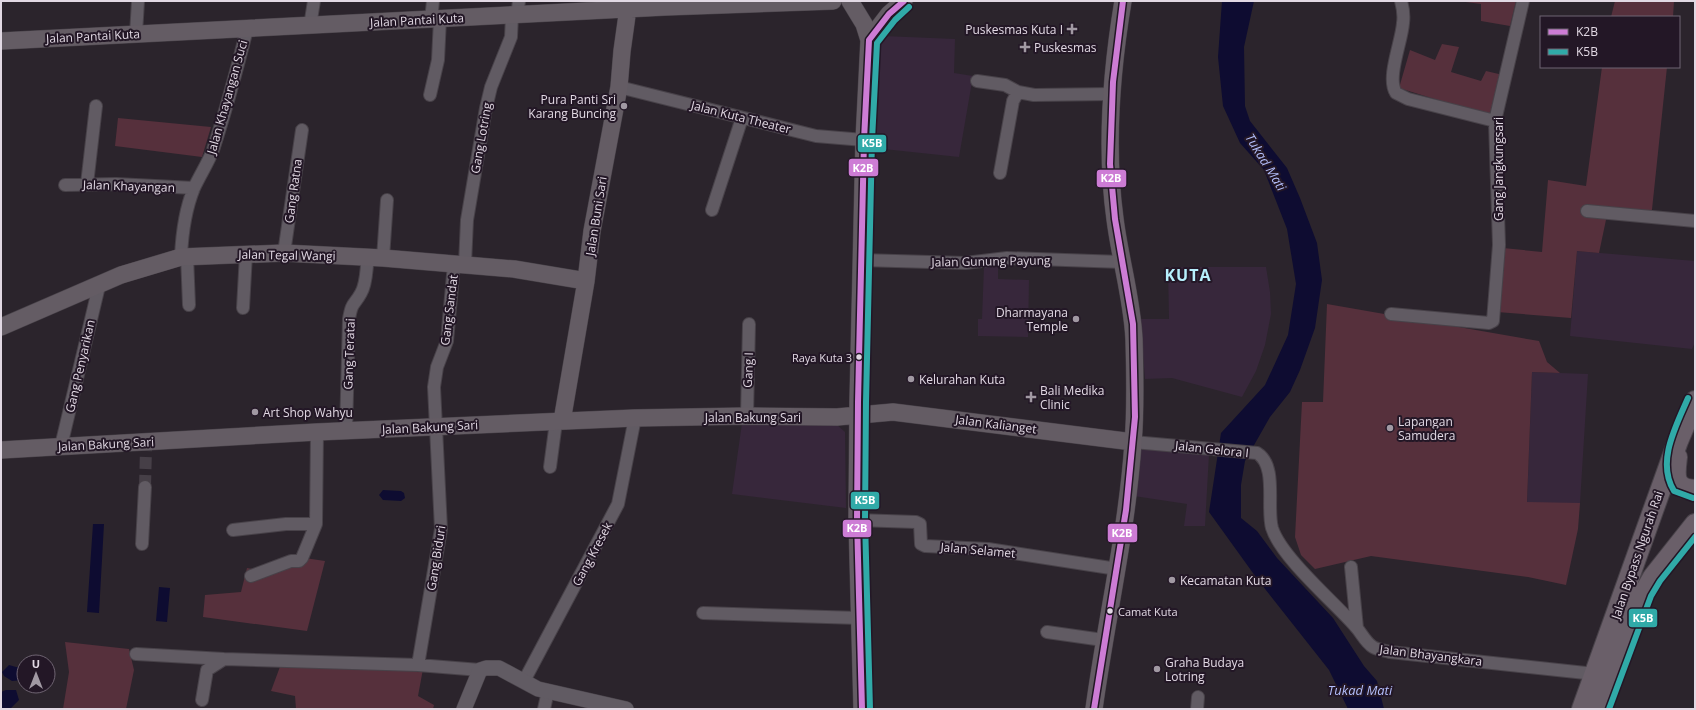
<svg xmlns="http://www.w3.org/2000/svg" width="1696" height="710" viewBox="0 0 1696 710" font-family="'Open Sans',sans-serif">
  <rect width="100%" height="100%" fill="#2b242c"/>
  <path fill="#37273b" d="M883,36L955,39L954,73L973,76L959,157L874,148L875,62Z
    M1577,251L1695,261V342L1692,349L1570,336Z
    M998,260V279L1029,280L1028,337L978,336V319H982L984,266Z
    M1168,267H1266L1270,292L1271,314L1265,345L1256,371L1242,397L1172,378L1145,379L1140,319H1169Z
    M1532,372L1588,374L1580,503H1527Z
    M742,423L836,424L845,432L846,508L732,494Z
    M1140,448L1209,454L1205,526H1184L1187,504L1134,496Z"/>
  <path fill="#56303c" d="M1458,1H1516L1510,26L1481,21V4Z
    M1615,1H1674L1673,17H1611Z
    M1442,44L1459,47L1451,72L1481,81L1486,71L1503,75L1493,117L1399,88L1410,50L1435,60Z
    M1602,67H1667L1651,219L1607,215L1599,253L1577,251L1571,318L1497,312L1503,248L1542,252L1548,180L1586,186Z
    M118,118L211,127L202,157L115,146Z
    M1327,304L1539,341L1547,362L1560,373L1532,372L1527,502L1580,503L1578,529L1566,585L1528,577L1371,556L1315,569L1301,555L1295,537L1302,402H1323Z
    M291,556L325,561L307,631L203,617L205,595L241,592L247,568L273,572Z
    M65,642L129,649L134,670L126,709H63L69,672Z
    M281,664L423,669L418,696L434,705L433,709H296L295,696L271,691Z"/>
  <path fill="#0e0c31" d="M1222,1H1254L1244,47L1245,106L1250,121L1287,168L1300,198L1317,243L1322,280L1315,328L1300,370L1290,392L1270,417L1245,461L1241,485V518L1257,531L1277,558L1333,618L1364,666L1377,681L1384,709H1348L1329,670L1258,580L1209,512L1221,433L1265,385L1288,335L1296,284L1287,229L1264,170L1240,143L1223,106L1218,57Z
    M383,490L401,491L404,493L405,498L401,501L383,500L379,495Z
    M93,524H104L99,613L87,612Z
    M159,587L170,588L167,622L156,621Z
    M9,665L16,667H24V680L12,681L4,676L2,672Z
    M6,690H16L19,700L10,709H1V692Z"/>
  <g fill="none" stroke-linecap="round" stroke-linejoin="round">
    <path stroke="#463f47" stroke-width="12" stroke-dasharray="12 6" stroke-linecap="butt" d="M145,487L146,449"/>
    <g stroke="#484249" stroke-width="14">
      <path id="minor" d="M1401,1C1403,8 1404,16 1403,23C1402,41 1386,78 1396,93L1408,99L1495,121
        M517,16L519,1
        M431,20L433,1
        M310,26L314,1
        M136,34L138,1
        M977,81L1005,85L1018,92
        M619,87L816,136L864,140
        M430,95L438,60L440,19
        M1000,173L1013,101L1018,92L1034,95L1111,94
        M87,184L96,106
        M65,185L116,184L194,188
        M712,210L742,118
        M1587,211L1695,221
        M284,253L302,130
        M187,256L189,305
        M181,257C182,233 185,210 194,188C200,175 208,163 213,150C226,110 237,69 247,29
        M383,258L387,200
        M861,260L965,263L1007,258L1122,262
        M465,264L467,220L486,108L491,87L511,37L512,16
        M243,308L246,254
        M1391,314L1489,323L1493,321L1499,245L1495,121L1523,1
        M747,416L749,324
        M346,431L349,319C352,301 354,306 361,293C367,283 366,268 368,258
        M1133,442L1257,453C1278,466 1266,507 1272,528C1281,557 1334,602 1355,626C1361,632 1365,642 1373,647C1378,650 1384,650 1390,652L1595,674
        M61,446L99,286
        M550,467L556,422
        M857,520L916,522L920,524L921,544L925,546L988,549L1117,569
        M316,524L317,432
        M233,530L286,524H316L302,558L299,561H291L251,576
        M142,544L145,487
        M1351,567L1357,628
        M703,613L859,618
        M1047,632L1103,640
        M136,654L224,659L418,665L480,670
        M418,665L441,529L434,387L437,367L447,341L454,264
        M524,681L618,504L635,418
        M202,700L207,670L224,659
        M544,709L548,691
        M1197,709L1198,697"/>
    </g>
    <g stroke="#484249" stroke-width="16">
      <path id="tertiary" d="M464,709L480,670L486,668H499L538,689L626,709"/>
    </g>
    <g stroke="#484249" stroke-width="18">
      <path id="secondary" d="M850,1L864,24L869,40L864,140L858,402L857,520L862,709
        M869,40L889,14L904,1
        M1,41L665,7L833,1
        M1,327L121,275L181,257L284,253L383,258L514,269L586,281
        M562,421L586,281L592,231L619,87L622,51L629,1
        M1,450L317,432L635,418L747,416L837,417L893,412L1133,442
        M1094,709C1106,620 1127,532 1133,443C1136,409 1135,373 1134,339C1132,298 1120,259 1115,219C1105,146 1111,73 1123,1"/>
    </g>
    <g stroke="#484249" stroke-width="22">
      <path id="trunk" d="M1677,457C1675,474 1672,489 1695,490
        M1582,709L1678,441L1695,401
        M1600,709L1644,593L1653,577L1695,524"/>
    </g>
    <use href="#minor" stroke="#615b63" stroke-width="12"/>
    <use href="#tertiary" stroke="#615b63" stroke-width="15"/>
    <use href="#secondary" stroke="#645c64" stroke-width="17"/>
    <use href="#trunk" stroke="#6a5f69" stroke-width="20"/>
    <g stroke="#231726" stroke-width="9">
      <path id="bus-1" d="M862,709L857,520L858,402L864,140L869,40L889,14L904,1
        M1094,709L1126,510L1135,417L1133,324L1115,219L1110,164L1113,82L1123,1"/>
    </g>
    <g stroke="#231726" stroke-width="9">
      <path id="bus-2" d="M1688,398C1676,426 1656,462 1674,491L1693,498
        M870,709L865,520L866,402L872,140L877,43L895,20L909,7
        M1609,709L1651,596L1660,581L1695,537"/>
    </g>
    <use href="#bus-1" stroke="#cd7cd5" stroke-width="6"/>
    <use href="#bus-2" stroke="#30aaa8" stroke-width="6"/>
  </g>
  <g fill="#a199a3" stroke="#231726" stroke-width="1.5">
    <path d="M1070 23h4v4h4v4h-4v4h-4v-4h-4v-4h4z"/>
    <path d="M1023 41h4v4h4v4h-4v4h-4v-4h-4v-4h4z"/>
    <circle cx="624" cy="106" r="4"/>
    <circle cx="1076" cy="319" r="4"/>
    <circle cx="911" cy="379" r="4"/>
    <path d="M1029 391h4v4h4v4h-4v4h-4v-4h-4v-4h4z"/>
    <circle cx="255" cy="412" r="4"/>
    <circle cx="1390" cy="428" r="4"/>
    <circle cx="1172" cy="580" r="4"/>
    <circle cx="1157" cy="669" r="4"/>
  </g>
  <g fill="#e1d8e3" stroke="#231726" stroke-width="1.5">
    <circle cx="859" cy="357" r="3.5"/>
    <circle cx="1110" cy="611" r="3.5"/>
  </g>
  <g text-anchor="middle" dominant-baseline="central" stroke-width="4" stroke-linejoin="round" paint-order="stroke">
    <g font-size="11" fill="#e1d8e3" stroke="#231726" text-anchor="end">
      <text x="852" y="357">Raya Kuta 3</text>
      <text x="1118" y="611" text-anchor="start">Camat Kuta</text>
    </g>
    <g font-size="12" fill="#e1d8e3" stroke="#231726">
      <text transform="translate(417 20) rotate(-3)">Jalan Pantai Kuta</text>
      <text transform="translate(93 36) rotate(-3)">Jalan Pantai Kuta</text>
      <text transform="translate(227 97) rotate(-74)">Jalan Khayangan Suci</text>
      <text transform="translate(741 117) rotate(14)">Jalan Kuta Theater</text>
      <text transform="translate(481 138) rotate(-80)">Gang Lotring</text>
      <text transform="translate(1498 169) rotate(-90)">Gang Jangkungsari</text>
      <text transform="translate(129 186) rotate(2)">Jalan Khayangan</text>
      <text transform="translate(293 191) rotate(-82)">Gang Ratna</text>
      <text transform="translate(596 216) rotate(-81)">Jalan Buni Sari</text>
      <text transform="translate(287 255) rotate(1)">Jalan Tegal Wangi</text>
      <text transform="translate(991 261) rotate(-1)">Jalan Gunung Payung</text>
      <text transform="translate(449 310) rotate(-83)">Gang Sandat</text>
      <text transform="translate(349 354) rotate(-88)">Gang Teratai</text>
      <text transform="translate(80 366) rotate(-77)">Gang Penyarikan</text>
      <text transform="translate(748 370) rotate(-88)">Gang I</text>
      <text x="753" y="417">Jalan Bakung Sari</text>
      <text transform="translate(996 424) rotate(7)">Jalan Kalianget</text>
      <text transform="translate(430 427) rotate(-3)">Jalan Bakung Sari</text>
      <text transform="translate(106 444) rotate(-3)">Jalan Bakung Sari</text>
      <text transform="translate(1212 449) rotate(6)">Jalan Gelora I</text>
      <text transform="translate(978 550) rotate(5)">Jalan Selamet</text>
      <text transform="translate(592 554) rotate(-62)">Gang Kresek</text>
      <text transform="translate(1637 555) rotate(-71)">Jalan Bypass Ngurah Rai</text>
      <text transform="translate(436 558) rotate(-81)">Gang Biduri</text>
      <text transform="translate(1431 655) rotate(7)">Jalan Bhayangkara</text>
    </g>
    <g font-size="12" fill="#e1d8e3" stroke="#231726" text-anchor="start">
      <text x="1063" y="29" text-anchor="end">Puskesmas Kuta I</text>
      <text x="1034" y="47">Puskesmas</text>
      <text x="616" y="99" text-anchor="end">Pura Panti Sri<tspan x="616" dy="14">Karang Buncing</tspan></text>
      <text x="1068" y="312" text-anchor="end">Dharmayana<tspan x="1068" dy="14">Temple</tspan></text>
      <text x="919" y="379">Kelurahan Kuta</text>
      <text x="1040" y="390">Bali Medika<tspan x="1040" dy="14">Clinic</tspan></text>
      <text x="263" y="412">Art Shop Wahyu</text>
      <text x="1398" y="421">Lapangan<tspan x="1398" dy="14">Samudera</tspan></text>
      <text x="1180" y="580">Kecamatan Kuta</text>
      <text x="1165" y="662">Graha Budaya<tspan x="1165" dy="14">Lotring</tspan></text>
    </g>
    <g font-size="13" font-style="italic" fill="#b3befb" stroke="#231726">
      <text transform="translate(1266 162) rotate(58)">Tukad Mati</text>
      <text x="1360" y="690">Tukad Mati</text>
    </g>
    <g font-size="16" font-weight="bold" letter-spacing="1" fill="#b7f0fc" stroke="#231726">
      <text x="1188" y="275">KUTA</text>
    </g>
  </g>
  <g stroke="#231726" stroke-width="1.5">
    <rect x="857" y="134" width="30" height="19" rx="4" fill="#30aaa8"/>
    <rect x="848" y="158" width="31" height="19" rx="4" fill="#cd7cd5"/>
    <rect x="1096" y="169" width="31" height="19" rx="4" fill="#cd7cd5"/>
    <rect x="850" y="491" width="30" height="19" rx="4" fill="#30aaa8"/>
    <rect x="842" y="519" width="30" height="19" rx="4" fill="#cd7cd5"/>
    <rect x="1107" y="523" width="31" height="20" rx="4" fill="#cd7cd5"/>
    <rect x="1628" y="608" width="30" height="20" rx="4" fill="#30aaa8"/>
  </g>
  <g font-size="11" text-anchor="middle" font-weight="bold" fill="#fff">
    <text x="872" y="147">K5B</text>
    <text x="863" y="172">K2B</text>
    <text x="1111" y="182">K2B</text>
    <text x="865" y="504">K5B</text>
    <text x="857" y="532">K2B</text>
    <text x="1122" y="537">K2B</text>
    <text x="1643" y="622">K5B</text>
  </g>
  <rect width="1696" height="710" fill="none" stroke="#e1d8e3" stroke-width="4"/>
  <rect x="1540" y="16" width="140" height="52" fill="#231726" stroke="#6f6472"/>
  <rect x="1548" y="29" width="20" height="6" fill="#cd7cd5" stroke="#6f6472"/>
  <text x="1576" y="36" font-size="12" fill="#e1d8e3">K2B</text>
  <rect x="1548" y="49" width="20" height="6" fill="#30aaa8" stroke="#6f6472"/>
  <text x="1576" y="56" font-size="12" fill="#e1d8e3">K5B</text>
  <g transform="translate(36 674)"><circle r="19" fill="#231726" stroke="#6f6472"/>
  <path d="M0-3L7 15L0 10L-7 15Z" fill="#a199a3"/>
  <text y="-6" font-size="11" font-weight="bold" text-anchor="middle" fill="#e1d8e3">U</text>
  </g>
</svg>
